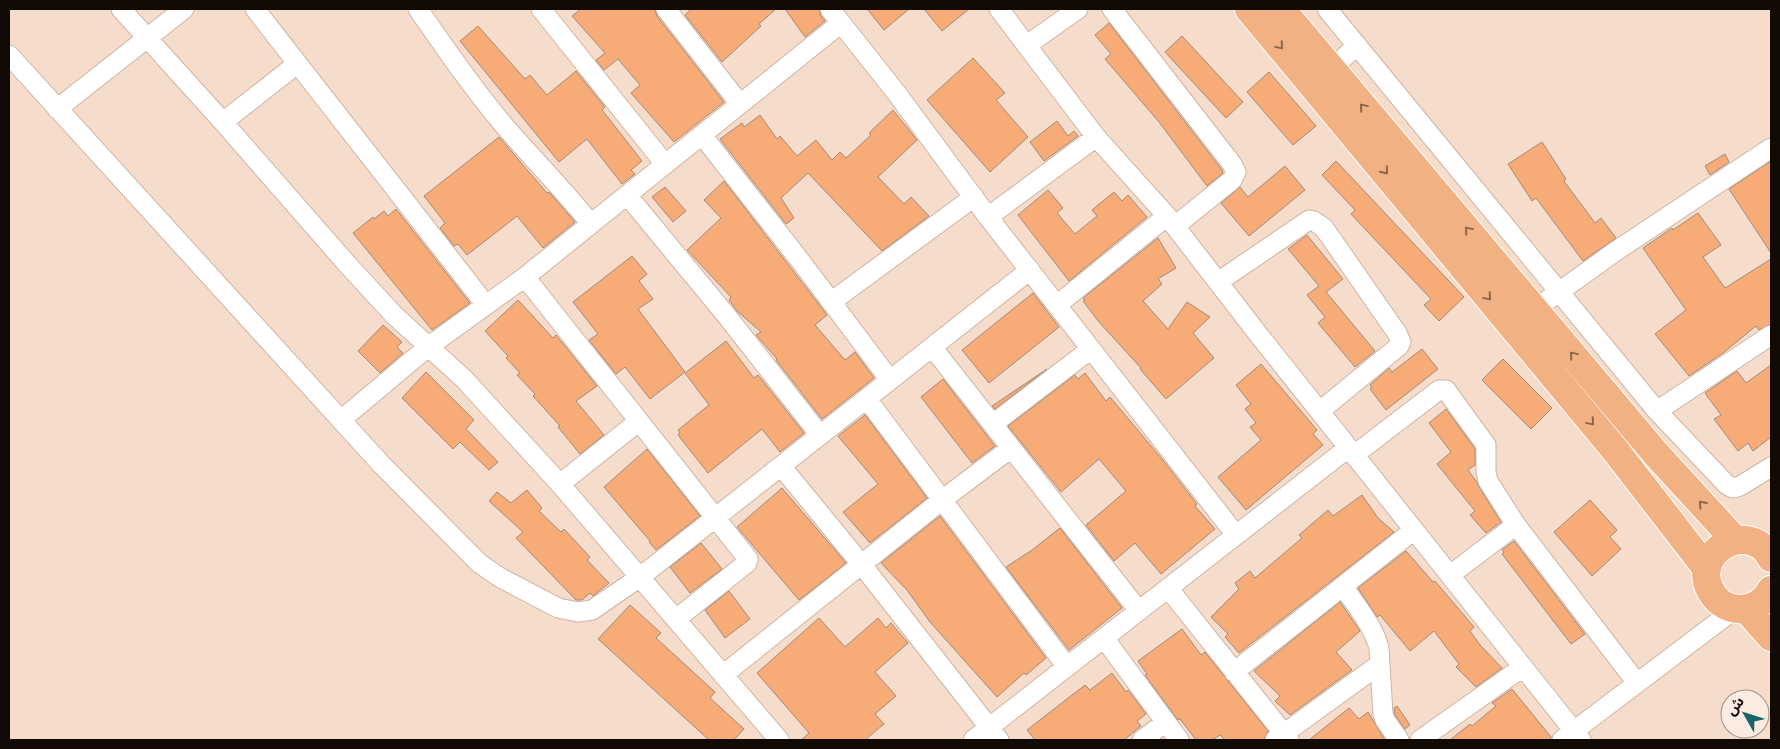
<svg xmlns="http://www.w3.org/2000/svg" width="1780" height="749" viewBox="0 0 1780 749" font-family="'Golos Text','Noto Sans Arabic',sans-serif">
  <rect width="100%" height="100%" fill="#f6dccb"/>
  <path fill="#f7ac78" stroke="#a28a7a" d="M581,9H655L657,16L724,102L674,142L631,93L640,85L618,59L604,70L596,60L605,53L572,16Z
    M691,9H776L759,24L761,26L722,62L685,15Z
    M785,9H819L821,16L825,21L805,37Z
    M867,9H909L884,30Z
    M924,9H969L942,31Z
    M1109,23L1222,170L1223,173L1207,186L1159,122L1105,59L1111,54L1095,35Z
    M478,26L525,79L530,75L547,95L576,71L605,107L602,110L642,161L631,170L635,174L622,184L587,139L559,162L460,41Z
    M1182,36L1243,102L1226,118L1165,52Z
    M973,58L1005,93L996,100L1028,137L990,172L927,100Z
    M1269,72L1316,126L1293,145L1247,92Z
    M893,110L917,140L878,177L904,204L911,197L929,216L882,251L808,173L781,198L794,218L786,224L720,139L742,123L744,127L760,115L777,139L780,136L797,156L816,140L832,160L840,152L846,158L871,135L869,133Z
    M1057,121L1068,136L1074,131L1078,136L1044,161L1030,142Z
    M499,137L547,193L549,192L575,222L543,248L517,216L467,255L458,244L454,246L440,228L445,223L424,196Z
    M1542,142L1566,179L1564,181L1595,223L1601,218L1616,238L1583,261L1536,198L1532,201L1508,164Z
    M1725,154L1729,162L1710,175L1705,166Z
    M1336,161L1464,297L1439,321L1424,305L1431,299L1351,214L1355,210L1322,175Z
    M1771,161V253L1729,189Z
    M1285,166L1305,190L1249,236L1221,203L1240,187L1248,197Z
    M724,181L827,315L815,325L845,360L855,352L874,378L822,419L776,360L777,359L756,335L761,332L737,311L729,300L731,297L687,250L721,218L704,200Z
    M665,187L686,211L673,222L652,197Z
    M1048,190L1063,208L1057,213L1075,234L1097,216L1092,210L1114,192L1122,201L1128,195L1147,217L1069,281L1018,215Z
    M396,209L470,303L432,330L353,233L373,217L374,219L384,211L388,216Z
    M1698,213L1721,245L1703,257L1725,288L1771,259V324L1759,330L1756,326L1723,353L1689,376L1655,334L1686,310L1643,248L1672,228L1673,230Z
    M1307,235L1343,279L1326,292L1375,351L1355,367L1318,323L1325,317L1307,295L1319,286L1288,249Z
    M1158,238L1176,268L1158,279L1162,284L1143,301L1168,329L1187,302L1210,317L1193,333L1214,358L1166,399L1140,369L1141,368L1099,322L1083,301L1085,300L1083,298Z
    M632,256L647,274L639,281L653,299L638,309L685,372L650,399L625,367L616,374L589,340L598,334L573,302Z
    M1033,293L1059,327L989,383L962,350Z
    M518,300L553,338L556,335L597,386L576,401L604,435L580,454L558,427L560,426L533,396L535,394L517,375L520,373L506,358L508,356L485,331Z
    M383,325L402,342L397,347L403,353L380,373L358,351Z
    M726,341L754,378L758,375L804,433L780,452L762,429L708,473L678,435L680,433L678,430L709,405L685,373Z
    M1422,349L1438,369L1386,410L1370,389L1372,388L1370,385L1389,368L1392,372Z
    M1503,359L1552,408L1531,429L1482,380Z
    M1261,364L1317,430L1313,434L1323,445L1246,510L1218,477L1261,440L1250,427L1256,423L1245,409L1251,404L1236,385Z
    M1771,365V437L1753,451L1748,443L1738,451L1714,419L1721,415L1705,393L1737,371L1746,383Z
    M1047,369L995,409L992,406Z
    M426,372L474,420L466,429L498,462L489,470L460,442L453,449L402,398Z
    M1085,373L1106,401L1110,397L1162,459L1197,504L1195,506L1215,529L1161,574L1135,543L1114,561L1086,525L1126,491L1099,459L1061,492L1008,426L1075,375L1078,379Z
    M943,379L995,446L972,463L921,397Z
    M1446,409L1475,449V465L1468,470L1476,481L1479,487L1501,522L1486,533L1470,515L1475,511L1437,464L1451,452L1429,423Z
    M865,415L927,498L870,543L843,512L878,484L838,436Z
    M647,449L700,516L656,550L649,542L650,541L604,487Z
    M782,488L846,563L799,600L737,527Z
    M527,490L542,508L539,511L561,532L564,529L590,557L587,560L609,583L593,596L590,593L582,600H576L516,538L523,532L489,501L497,492L511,503Z
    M1362,495L1378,518L1394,532L1239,653L1225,637L1228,634L1211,617L1239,589L1235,583L1250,571L1255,578L1302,538L1299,535L1328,510L1333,516Z
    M1590,500L1617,530L1610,537L1621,549L1592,576L1554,532Z
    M940,516L1046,658L1026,675L1024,673L997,697L930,622L907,590L881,563Z
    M1060,528L1122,608L1069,650L1006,567L1032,550Z
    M1514,541L1585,634L1571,644L1502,554L1504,552L1502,550Z
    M701,543L722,569L690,593L670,567Z
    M1406,551L1433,582L1435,581L1474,627L1470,631L1480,645L1502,668L1476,687L1456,667L1459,664L1434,631L1410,651L1380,615L1377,617L1358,588Z
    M729,591L750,619L725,638L705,610Z
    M1340,602L1360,631L1336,652L1352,670L1290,715L1275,701L1280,696L1254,671Z
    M630,605L661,633L656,638L715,692L710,698L744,729L734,740H709L598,639Z
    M819,618L845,647L878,618L886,628L891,623L908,643L875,672L896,696L875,714L884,724L865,740H801L809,733L757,673Z
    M1182,629L1201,655L1205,652L1268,731L1264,740H1225L1220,735L1212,740H1196L1180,719L1178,720L1145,675L1147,674L1138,661Z
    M1112,673L1126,692L1128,690L1146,714L1137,721L1141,726L1124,740H1035L1027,730L1085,685L1090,690Z
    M1512,689L1551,737V740H1450L1470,724L1472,726L1496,706L1492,703Z
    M1397,706L1410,725L1405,729L1395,715L1394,708Z
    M1349,708L1359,719L1368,712L1385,740H1309Z"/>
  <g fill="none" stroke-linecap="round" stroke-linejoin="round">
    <g stroke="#ceb5a4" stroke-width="21">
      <path id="street" d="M121,9L223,122L347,264L394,315L464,379L560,484L779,740
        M255,9L486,305
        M418,9C445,48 472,87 502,123C531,157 563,189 591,224
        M541,9L665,164
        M666,9L740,104
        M830,9L898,95L988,217L1236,535
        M999,9L1096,137L1167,216L1258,334L1581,740
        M1112,9L1232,164L1236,172L1232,180L1175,226
        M1327,9L1657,411L1727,485L1733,488L1740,486L1771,467
        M1027,45L1078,9
        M9,55L381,464L479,563L499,577L558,608L578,612L592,610L640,577L1030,270
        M1331,70L1357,45
        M57,109L184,9
        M223,122L297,64
        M702,135L802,263L890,380
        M627,195L726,315L820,435
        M988,217L1096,137
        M525,277L748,559L747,563L676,619
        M1218,282L1309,220L1314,221L1324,228L1397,333L1401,342L1399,346L1320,411
        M831,302L974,197
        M1057,305L1167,216
        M1535,309L1616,251L1771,148
        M932,347L1139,611
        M867,399L1067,667
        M1657,411L1771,335
        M341,420L428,347L525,277L841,23
        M993,424L1091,349
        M1354,455L1439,390H1446L1486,445V472L1488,481L1516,525L1637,683
        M781,466L862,565L999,740
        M560,484L639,421
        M1450,575L1516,525
        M1343,586C1356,606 1373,625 1379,648L1383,714L1385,720L1399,740
        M1168,588L1289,740
        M1104,638L1179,740
        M1234,672L1414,530
        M723,675L942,500L1011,448
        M973,740L1348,448
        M1142,740L1166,722
        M1275,740L1380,664
        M1420,740L1523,667
        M1562,740L1735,609"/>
    </g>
    <g stroke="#fff" stroke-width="30">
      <path id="highway" d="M1249,9L1615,450L1707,569
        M1281,9L1657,455L1735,540
        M1771,558C1749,516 1684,555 1714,596C1720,604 1730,609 1740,609C1754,609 1765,601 1771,590
        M1746,609L1771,637"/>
    </g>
    <use href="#street" stroke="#fff" stroke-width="19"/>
    <use href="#highway" stroke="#f2b183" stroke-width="28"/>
  </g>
  <defs><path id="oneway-chevron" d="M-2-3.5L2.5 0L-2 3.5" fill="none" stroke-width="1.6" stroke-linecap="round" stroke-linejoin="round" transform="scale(1.25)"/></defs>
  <g stroke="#8d664a">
    <use href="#oneway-chevron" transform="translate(1280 46) rotate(50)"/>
    <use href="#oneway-chevron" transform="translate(1363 107) rotate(-130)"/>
    <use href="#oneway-chevron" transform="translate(1385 171) rotate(51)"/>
    <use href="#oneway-chevron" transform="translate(1468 230) rotate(-130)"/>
    <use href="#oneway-chevron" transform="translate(1488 297) rotate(50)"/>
    <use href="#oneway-chevron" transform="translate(1573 355) rotate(-130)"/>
    <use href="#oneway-chevron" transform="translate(1591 422) rotate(50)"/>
    <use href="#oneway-chevron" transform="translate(1702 504) rotate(-132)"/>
  </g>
  <rect width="1780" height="749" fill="none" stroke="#120a05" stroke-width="20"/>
  <g transform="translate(1745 714) rotate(309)"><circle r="24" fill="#fbebe1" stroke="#9e9189"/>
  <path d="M0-4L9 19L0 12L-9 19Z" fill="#16646c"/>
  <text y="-8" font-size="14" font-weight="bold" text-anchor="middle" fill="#120a05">ش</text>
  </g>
</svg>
